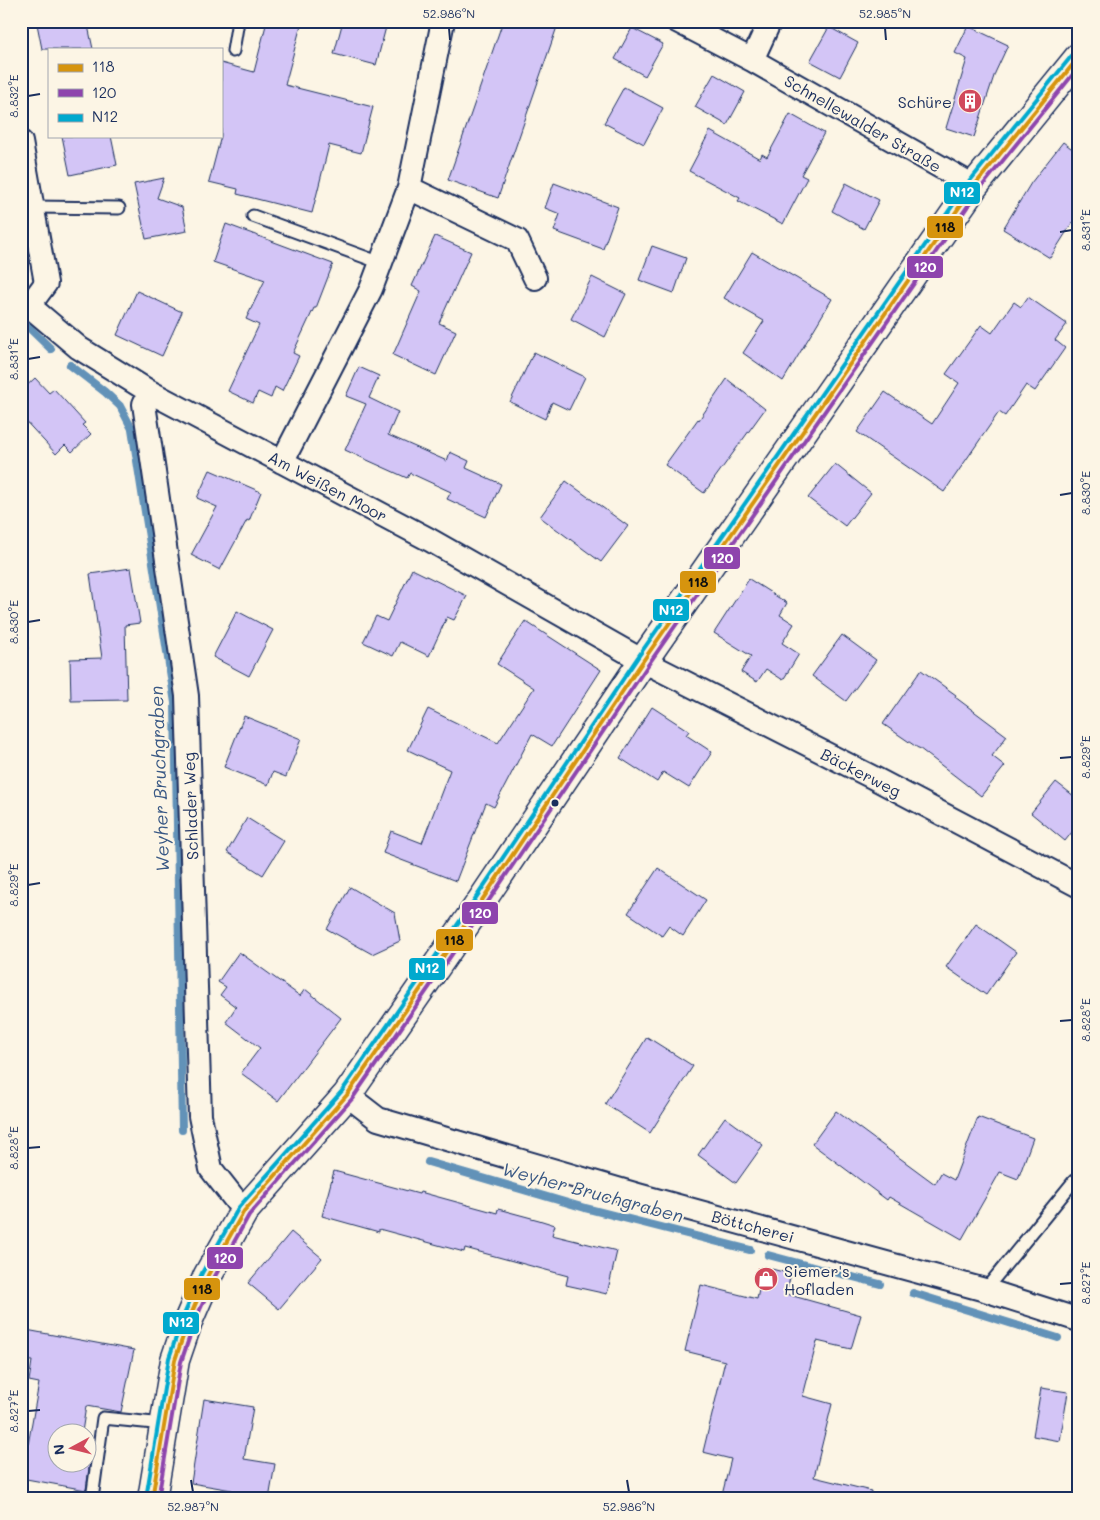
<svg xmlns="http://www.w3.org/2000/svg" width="1100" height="1520" viewBox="0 0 1100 1520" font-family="Mali,sans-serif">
  <rect width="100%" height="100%" fill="#fcf5e5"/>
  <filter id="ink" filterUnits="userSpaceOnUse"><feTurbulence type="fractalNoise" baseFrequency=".02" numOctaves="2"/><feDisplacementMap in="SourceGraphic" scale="10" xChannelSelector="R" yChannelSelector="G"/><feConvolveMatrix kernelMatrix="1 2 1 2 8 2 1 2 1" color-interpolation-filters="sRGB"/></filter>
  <g filter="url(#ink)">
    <path fill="#b2ebae" stroke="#668d86" d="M21,611L28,649H21Z"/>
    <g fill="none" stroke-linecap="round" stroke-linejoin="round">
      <path stroke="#6292b8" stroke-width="8" d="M21,320L51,349
        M70,365L105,392L120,406L132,429L175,703L182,1130
        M428,1162L585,1208L750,1250
        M768,1255L817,1268
        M822,1269L880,1284
        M913,1293L1058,1338"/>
    </g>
    <path fill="#d3c5f6" stroke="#1b2f5e" d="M49,21H87L93,49H42L37,24Z
      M267,21H302L285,85L373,107L361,153L329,145L312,213L237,194L238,189L209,182L221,136V63L254,72Z
      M343,21H363L386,27L376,65L334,54Z
      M503,21H559L498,198L448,180Z
      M968,26L1008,45L995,73L974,137L946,128L967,59L955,53Z
      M829,27L858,43L840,77L810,61Z
      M632,28L663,44L645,76L615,59Z
      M714,74L745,92L727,125L695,107Z
      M624,87L663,108L644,144L604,123Z
      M790,114L824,133L801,175L807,178L783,224L738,201L740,198L689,171L710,131L760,159L762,154L767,157Z
      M62,136H111L117,165L70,175Z
      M1063,142L1079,154V212L1050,258L1003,229L1031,183Z
      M164,178L157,198L182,207L187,231L146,239L134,184Z
      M554,183L618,207L603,249L554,231L560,214L545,208Z
      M846,183L879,200L864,229L832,211Z
      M226,224L333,264L316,308H314L293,353L299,356L282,391L275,387L271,398L258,392L253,403L228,391L259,325L246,319L265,280L213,262Z
      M435,236L471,252L439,323L456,331L436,375L393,355L421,291L412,286Z
      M652,246L686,258L674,293L639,280Z
      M752,252L832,299L783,381L743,353L764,321L724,298Z
      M592,277L626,294L605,337L571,319Z
      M137,291L182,312L162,356L117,335Z
      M1028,297L1067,324L1055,340L1065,348L1035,391L1026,385L1005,416L999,412L944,492L857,432L885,392L932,424L959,383L946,374L981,325L992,333L1014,302L1021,307Z
      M534,352L585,377L569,410L552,402L545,419L510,402Z
      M359,367L379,376L369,398L398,412L388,435L447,461L450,452L469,461L466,468L501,484L486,517L447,499L451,492L410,473L407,478L345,450L366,404L346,396Z
      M35,378L49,393L54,389L85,423L82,425L91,434L72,452L65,445L56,454L21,416V391Z
      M727,379L765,409L704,493L665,465L698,419L699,420Z
      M835,464L871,493L845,526L808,498Z
      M210,470L261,492L249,521L247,520L220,570L191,555L217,507L197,498Z
      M566,481L628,526L601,562L540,517Z
      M131,568L140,623L125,625L127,700L71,701L70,659L102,658L90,574Z
      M412,569L467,596L454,620L447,617L429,656L400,642L393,656L363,642L376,616L387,621Z
      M749,579L787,603L780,615L794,624L782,643L799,654L783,680L766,669L757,682L741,672L751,656L714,633Z
      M237,611L273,630L249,676L213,657Z
      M525,621L601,670L552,746L532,734L494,807L486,803L456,881L383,853L391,831L422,843L450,770L408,750L428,709L498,743L534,688L497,664Z
      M842,635L876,660L846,701L812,676Z
      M921,670L956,695L955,697L1007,736L992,756L1005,766L981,796L919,748H918L883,724Z
      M652,707L689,731L686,735L712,752L689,788L663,772L657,782L620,758Z
      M244,716L301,739L286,777L273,772L268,785L224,767Z
      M1056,782L1079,800V823L1065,841L1031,813Z
      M247,818L284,841L263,875L227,852Z
      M658,868L706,900L683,936L669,926L662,936L628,913Z
      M350,887L395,913L400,941L372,954L327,929Z
      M976,924L1016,952L986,995L946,967Z
      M239,952L300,996L305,989L341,1018L278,1101L241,1073L260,1048L226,1022L236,1007L220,995L226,987L218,982Z
      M647,1037L693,1066L650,1133L605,1104Z
      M836,1111L935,1184L941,1173L954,1180L978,1117L1033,1138L1018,1179L1000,1172L962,1239L889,1197L887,1200L812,1144Z
      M725,1117L763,1145L736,1183L698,1155Z
      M334,1171L419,1194L420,1192L497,1213L498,1209L539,1220L555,1225L552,1235L617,1251L607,1294L566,1285L568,1276L465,1248L464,1252L379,1229V1232L322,1216Z
      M291,1232L322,1258L279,1309L248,1283Z
      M764,1267L791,1274L786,1294L861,1315L851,1349L817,1341L803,1396L832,1404L814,1477L871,1491L870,1499H721L731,1459L703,1452L725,1361L685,1351L701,1285L757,1299Z
      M21,1329L134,1350L121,1412L86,1406L82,1432H58V1462H88V1452L91,1453L86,1490L21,1478V1444L28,1445L39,1383L29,1381L32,1361L21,1360Z
      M1041,1388L1068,1392L1060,1441L1033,1436Z
      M204,1399L253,1407L244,1459L275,1464L269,1499H230L232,1490L191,1483Z"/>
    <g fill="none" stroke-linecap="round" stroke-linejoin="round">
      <g stroke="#1b2f5e" stroke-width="15">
        <path id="service" d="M233,51L238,21
          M33,207L119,208
          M253,216L381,263
          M985,1290L1074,1181
          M92,1499L103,1418L164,1424"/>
      </g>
      <g stroke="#1b2f5e" stroke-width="26">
        <path id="minor" d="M677,21L752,60L974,186
          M752,60L770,21
          M21,142L46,283L29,306
          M409,188L517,240L535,278
          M21,299L79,348L150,392L430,540L643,661L876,779L1079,886
          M150,392L144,404L187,696L200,1116L211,1169L244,1211
          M282,462L371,289L409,188L443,21
          M347,1095L378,1119L638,1195L985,1290L1079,1320"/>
      </g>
      <g stroke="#1b2f5e" stroke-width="31">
        <path id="secondary" d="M152,1499L175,1360L189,1319L208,1275L244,1211L347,1095L474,912L643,661L974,186L1079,57"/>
      </g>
      <use href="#service" stroke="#fcf5e5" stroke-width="11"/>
      <use href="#minor" stroke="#fcf5e5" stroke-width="22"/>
      <use href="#secondary" stroke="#fcf5e5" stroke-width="28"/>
      <g stroke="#fcf5e5" stroke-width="8">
        <path id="bus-1" d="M152,1499L175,1360L189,1319L208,1275L244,1211L347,1095L474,912L643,661L974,186L1079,57"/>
      </g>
      <g stroke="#fcf5e5" stroke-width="8">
        <path id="bus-2" d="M158,1499L181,1362L195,1321L214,1278L249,1215L352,1099L479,915L648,665L979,190L1079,67"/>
      </g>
      <g stroke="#fcf5e5" stroke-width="8">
        <path id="bus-3" d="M146,1498L169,1358L183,1317L202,1273L239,1207L342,1091L469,908L638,657L969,182L1074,53"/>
      </g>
      <use href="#bus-1" stroke="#d6940e" stroke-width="4"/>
      <use href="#bus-2" stroke="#8e44ad" stroke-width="4"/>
      <use href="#bus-3" stroke="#00a9ce" stroke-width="4"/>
    </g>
  </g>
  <path fill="none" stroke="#1b2f5e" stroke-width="2" d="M449,28L450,40M885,28L886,40M28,96L40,94M1060,232L1072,230M28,359L40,357M1060,495L1072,493M28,622L40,620M1060,758L1072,757M28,885L40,883M1060,1021L1072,1020M28,1148L40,1147M1060,1284L1072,1283M28,1411L40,1410M191,1480L193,1492M627,1480L629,1492"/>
  <defs>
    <g id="building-disc" transform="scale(1.25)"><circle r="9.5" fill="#d1495b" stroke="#fcf5e5"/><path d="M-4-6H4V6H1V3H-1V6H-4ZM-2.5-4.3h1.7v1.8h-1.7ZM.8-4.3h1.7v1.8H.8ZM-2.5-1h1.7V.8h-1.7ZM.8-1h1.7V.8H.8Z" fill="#fff"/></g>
    <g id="shop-disc" transform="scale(1.25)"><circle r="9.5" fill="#d1495b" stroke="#fcf5e5"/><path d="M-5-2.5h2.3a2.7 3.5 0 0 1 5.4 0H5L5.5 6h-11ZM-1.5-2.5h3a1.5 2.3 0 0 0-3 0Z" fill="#fff"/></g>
  </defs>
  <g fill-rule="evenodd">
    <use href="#building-disc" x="970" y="101"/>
    <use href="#shop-disc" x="766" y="1279"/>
  </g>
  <circle fill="#1b2f5e" stroke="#fcf5e5" stroke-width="2" cx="555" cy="803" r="4.5"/>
  <g text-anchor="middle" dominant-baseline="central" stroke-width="4" stroke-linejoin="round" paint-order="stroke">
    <g font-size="16" fill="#1b2f5e" stroke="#fcf5e5" text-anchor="end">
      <text x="952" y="101">Schüre</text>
      <text x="784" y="1270" text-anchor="start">Siemer's<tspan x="784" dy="18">Hofladen</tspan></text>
    </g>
    <g font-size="16" fill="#1b2f5e" stroke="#fcf5e5">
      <text transform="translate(863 123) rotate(30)">Schnellewalder Straße</text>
      <text transform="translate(328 486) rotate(28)">Am Weißen Moor</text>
      <text transform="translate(861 772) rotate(27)">Bäckerweg</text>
      <text transform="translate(190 806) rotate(-92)">Schlader Weg</text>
      <text transform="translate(753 1226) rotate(15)">Böttcherei</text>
    </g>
    <g font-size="18" font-style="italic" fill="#395884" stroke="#fcf5e5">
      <text transform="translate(159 779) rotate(-92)">Weyher Bruchgraben</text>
      <text transform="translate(593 1192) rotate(15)">Weyher Bruchgraben</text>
    </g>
  </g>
  <g stroke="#fcf5e5" stroke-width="2">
    <rect x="943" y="181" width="38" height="24" rx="5" fill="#00a9ce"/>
    <rect x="926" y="215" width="38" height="24" rx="5" fill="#d6940e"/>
    <rect x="906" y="255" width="38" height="24" rx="5" fill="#8e44ad"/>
    <rect x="703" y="546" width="38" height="24" rx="5" fill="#8e44ad"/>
    <rect x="679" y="570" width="38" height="24" rx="5" fill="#d6940e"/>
    <rect x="652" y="598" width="38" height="24" rx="5" fill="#00a9ce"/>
    <rect x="461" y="901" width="38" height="24" rx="5" fill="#8e44ad"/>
    <rect x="435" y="928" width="39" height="24" rx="5" fill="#d6940e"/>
    <rect x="408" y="957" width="38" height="24" rx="5" fill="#00a9ce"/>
    <rect x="206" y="1246" width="38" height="24" rx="5" fill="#8e44ad"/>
    <rect x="183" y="1277" width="38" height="24" rx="5" fill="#d6940e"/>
    <rect x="162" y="1311" width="38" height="24" rx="5" fill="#00a9ce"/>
  </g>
  <g font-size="14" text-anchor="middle" font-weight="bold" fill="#fff">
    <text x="962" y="197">N12</text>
    <text x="925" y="272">120</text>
    <text x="722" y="563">120</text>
    <text x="671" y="615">N12</text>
    <text x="480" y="918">120</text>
    <text x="427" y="973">N12</text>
    <text x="225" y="1263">120</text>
    <text x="181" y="1327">N12</text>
  </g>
  <g font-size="14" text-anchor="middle" font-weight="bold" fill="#111">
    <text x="945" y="232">118</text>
    <text x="698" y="587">118</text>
    <text x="454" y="945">118</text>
    <text x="202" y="1294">118</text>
  </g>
  <rect width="1100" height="1520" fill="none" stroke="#fcf5e5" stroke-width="55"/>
  <rect x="48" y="48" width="175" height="90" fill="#fcf5e5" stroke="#a2a6af"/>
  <rect x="58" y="64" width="25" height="8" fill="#d6940e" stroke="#a2a6af"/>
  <text x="92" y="72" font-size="15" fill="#1b2f5e">118</text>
  <rect x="58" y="89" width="25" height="8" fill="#8e44ad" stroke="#a2a6af"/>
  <text x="92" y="98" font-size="15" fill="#1b2f5e">120</text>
  <rect x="58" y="114" width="25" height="8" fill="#00a9ce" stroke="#a2a6af"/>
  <text x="92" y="122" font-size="15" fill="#1b2f5e">N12</text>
  <g transform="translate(72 1448) rotate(263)"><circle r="24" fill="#fcf5e5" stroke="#a2a6af"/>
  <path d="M0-4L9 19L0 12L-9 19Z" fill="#d1495b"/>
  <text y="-8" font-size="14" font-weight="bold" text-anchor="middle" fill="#1b2f5e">N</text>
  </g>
  <rect x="28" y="28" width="1044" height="1464" fill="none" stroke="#1b2f5e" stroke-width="2"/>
  <g font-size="12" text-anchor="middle" fill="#1b2f5e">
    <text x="449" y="18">52.986°N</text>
    <text x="885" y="18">52.985°N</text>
    <text transform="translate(14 96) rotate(-90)" y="4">8.832°E</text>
    <text transform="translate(1086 230) rotate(-90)" y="4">8.831°E</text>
    <text transform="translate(14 359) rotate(-90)" y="4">8.831°E</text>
    <text transform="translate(1086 493) rotate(-90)" y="4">8.830°E</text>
    <text transform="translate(14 622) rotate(-90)" y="4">8.830°E</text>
    <text transform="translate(1086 757) rotate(-90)" y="4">8.829°E</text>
    <text transform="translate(14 885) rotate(-90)" y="4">8.829°E</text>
    <text transform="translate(1086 1020) rotate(-90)" y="4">8.828°E</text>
    <text transform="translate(14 1148) rotate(-90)" y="4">8.828°E</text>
    <text transform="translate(1086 1283) rotate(-90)" y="4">8.827°E</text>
    <text transform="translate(14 1411) rotate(-90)" y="4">8.827°E</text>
    <text x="193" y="1511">52.987°N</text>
    <text x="629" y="1511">52.986°N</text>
  </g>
</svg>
